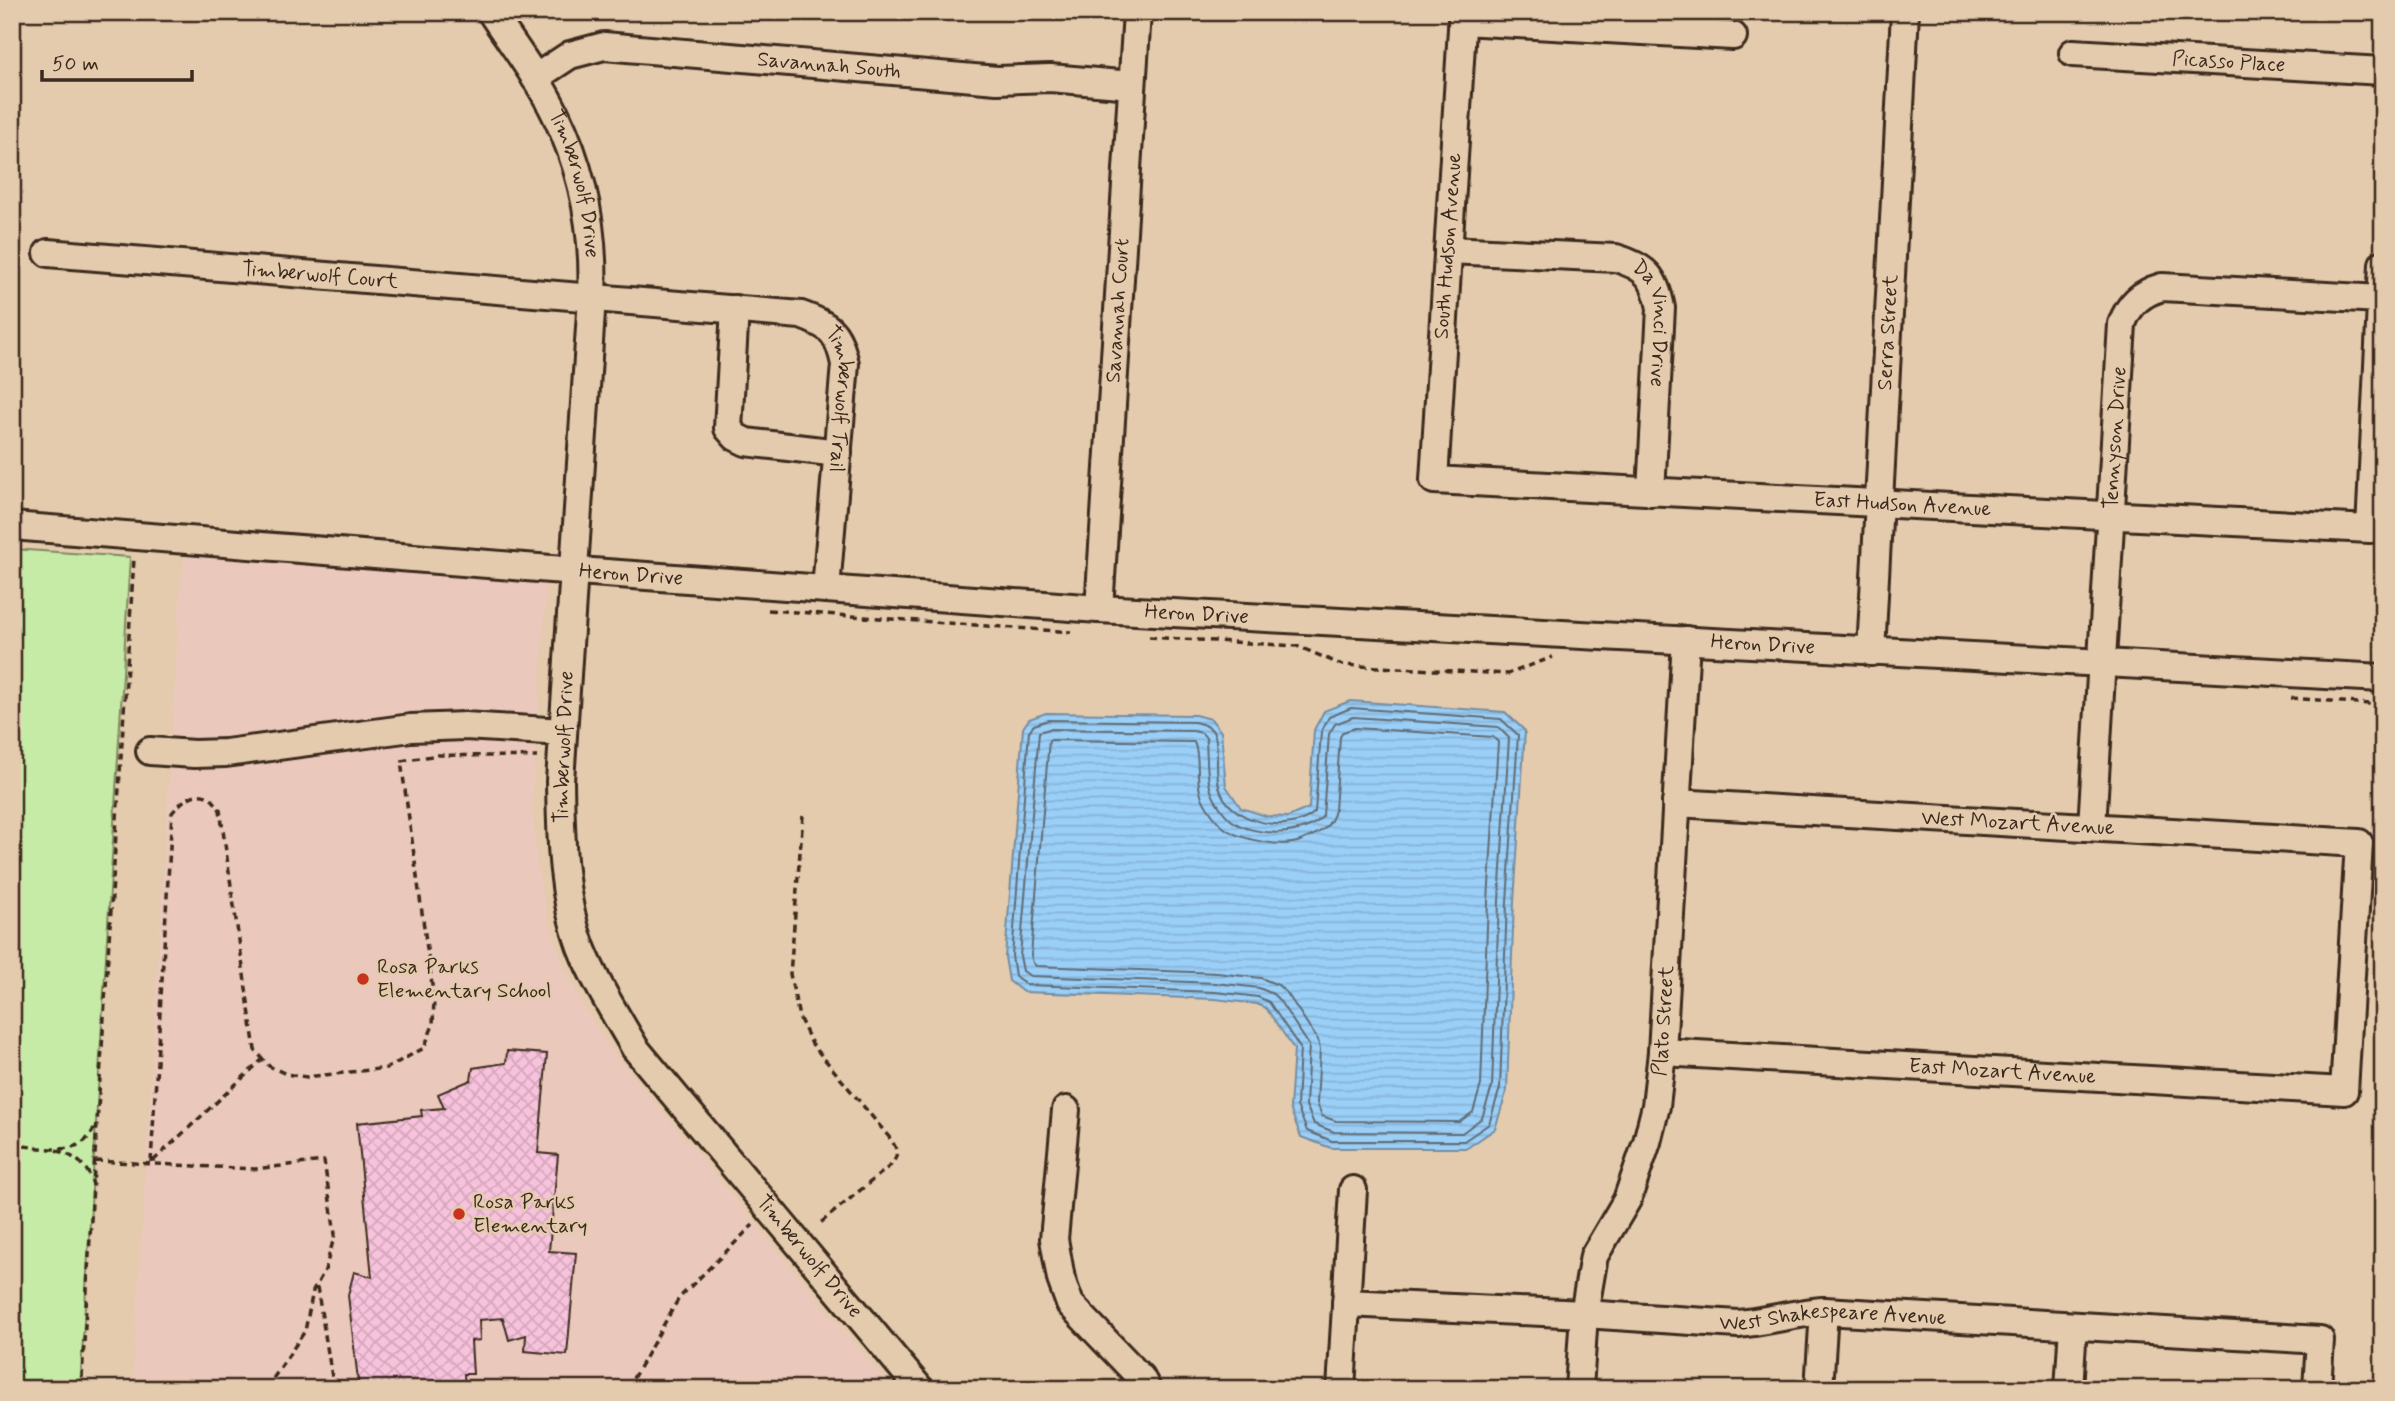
<svg xmlns="http://www.w3.org/2000/svg" width="2395" height="1401" viewBox="0 0 2395 1401" font-family="Mynerve,sans-serif">
  <defs>
    <pattern id="water-rules" width="6" height="5" patternUnits="userSpaceOnUse" patternTransform="scale(1.75)"><rect width="6" height="5" fill="#9acff8"/><path d="M0 2.5h6" fill="none" stroke="#86b2d4"/></pattern>
    <pattern id="building-cross-hatch" width="8" height="8" patternUnits="userSpaceOnUse" patternTransform="scale(1.75)"><rect width="8" height="8" fill="#f7c2dc"/><path d="M0 0l8 8M0 8l8-8" fill="none" stroke="#d5a7bc"/></pattern>
  </defs>
  <rect width="100%" height="100%" fill="#e5cbad"/>
  <filter id="ink" filterUnits="userSpaceOnUse"><feTurbulence type="fractalNoise" baseFrequency=".0143" numOctaves="2"/><feDisplacementMap in="SourceGraphic" scale="14" xChannelSelector="R" yChannelSelector="G"/><feConvolveMatrix kernelMatrix="1 2 1 2 8 2 1 2 1" color-interpolation-filters="sRGB"/></filter>
  <g filter="url(#ink)">
    <path fill="#eac8bb" d="M189,550L547,580L532,801L537,862L542,891L551,927L565,968L584,1006L613,1052L893,1389H132L181,574L185,558Z"/>
    <path fill="#c5eba6" stroke="#808a62" stroke-width="2" d="M12,549L130,557L80,1389H12Z"/>
    <path fill="url(#water-rules)" stroke="#748da1" stroke-width="2" d="M1350,701L1505,712L1525,731L1514,902L1507,1090L1495,1129L1467,1148H1331L1301,1137L1290,1108L1294,1049L1266,1008L1257,1004L1215,999L1023,992L1009,981L1005,957L1023,728L1029,719L1046,713L1195,715L1211,719L1221,732L1226,786L1241,808L1266,816L1288,817L1309,808L1314,730L1324,711Z"/>
    <g fill="none" stroke-linecap="round" stroke-linejoin="round">
      <path stroke="#616c75" stroke-width="2" d="M1351,708L1501,719L1518,735L1507,902L1500,1088L1489,1124L1464,1141H1332L1307,1131L1297,1106L1300,1048L1269,1002L1258,997L1216,992L1027,985L1015,976L1012,956L1029,731L1034,725L1048,720L1194,722C1203,724 1212,726 1215,736C1219,752 1215,770 1219,786C1227,823 1289,836 1315,812L1321,732L1329,717Z
        M1353,717L1498,727L1509,738L1499,901L1492,1087L1482,1118L1462,1133L1334,1132L1314,1124L1306,1105L1309,1045L1279,1000L1273,994L1259,988L1216,983L1030,976L1023,971L1020,956L1039,732L1049,729L1193,731L1202,733L1206,738C1207,753 1206,780 1212,793C1215,801 1224,814 1231,820C1252,837 1305,838 1323,816L1329,734L1335,724Z
        M1355,728L1493,737L1498,742L1488,901L1481,1085L1473,1112L1459,1122L1336,1121L1322,1116L1317,1103L1320,1050L1318,1040L1287,993L1278,985L1261,978L1217,973L1036,966L1033,963L1031,955L1049,740L1194,742C1201,757 1195,778 1201,795C1205,806 1217,823 1227,830C1244,840 1282,848 1300,841C1317,834 1331,829 1335,810L1340,737L1343,732Z"/>
    </g>
    <path fill="url(#building-cross-hatch)" stroke="#3b2a1e" stroke-width="2" d="M507,1051L547,1054L538,1153L558,1155L549,1251L576,1253L567,1355L525,1351L526,1335L509,1340L503,1318L479,1320L480,1340L471,1341L473,1374H464L465,1389H359L348,1295L354,1272L372,1277L357,1123L422,1116L421,1110L444,1108L438,1094L471,1080L473,1068L506,1063Z"/>
    <g fill="none" stroke-linecap="round" stroke-linejoin="round">
      <g stroke="#3b2a1e" stroke-width="32">
        <g id="minor">
          <path id="s1" d="M491,12C513,45 538,78 555,113C584,172 595,232 592,297L560,781C561,836 561,894 581,947C595,982 616,1015 635,1048L920,1389"/>
          <path id="s2" d="M1463,12L1434,480L2370,529L2383,264"/>
          <path d="M1462,21L1733,36"/>
          <path id="s3" d="M2073,53L2383,71"/>
          <path id="s4" d="M535,78L570,55L604,46L997,80L1050,78L1132,85"/>
          <path id="s5" d="M1448,250L1616,258C1646,267 1655,277 1661,308L1651,492"/>
          <path id="s6" d="M48,253L801,315C831,326 838,332 845,364L826,589"/>
          <path d="M735,309L728,428L736,437L746,442L838,453"/>
          <path id="s7" d="M12,526L551,569L1099,609L2383,678"/>
          <path id="s8" d="M1099,609L1137,12"/>
          <path id="s9" d="M1871,652L1905,12"/>
          <path d="M150,751L194,754L226,753L411,728L465,726L563,732"/>
          <path id="s10" d="M2092,827L2122,324C2129,304 2141,293 2162,287L2381,299"/>
          <path id="s11" d="M1662,1052L2344,1091L2359,843L1676,803"/>
          <path d="M1066,1110L1054,1239L1061,1279L1070,1304L1141,1378L1147,1389"/>
          <path id="s12" d="M1346,1303L1584,1314L1738,1324C1768,1321 1795,1313 1824,1311L2320,1340L2317,1389"/>
          <path d="M1341,1389L1353,1190"/>
          <path id="s13" d="M1579,1389L1584,1314L1594,1256L1627,1200L1647,1142L1656,1106L1662,1052L1686,640"/>
          <path d="M1819,1389L1824,1311"/>
          <path d="M2069,1389L2073,1326"/>
        </g>
      </g>
      <path stroke="#3b2a1e" stroke-width="3.5" stroke-dasharray="7 5" stroke-linecap="butt" d="M768,610L1071,632
        M1149,637L1297,646L1342,665L1508,674L1553,657
        M2291,698L2383,705
        M803,816L790,974L799,1017L812,1044L889,1137C897,1148 900,1154 891,1165L818,1225
        M12,1145C38,1146 81,1160 94,1128
        M56,1150C75,1156 88,1165 93,1185L134,559
        M95,1161L255,1169L324,1161L335,1234L325,1270L313,1291L305,1331L266,1389
        M153,1161L263,1059
        M151,1162L172,813C187,794 206,785 220,810L255,1050L269,1066L286,1074L307,1077L387,1068L424,1048L433,1025L434,999L401,761L438,755L537,757
        M317,1287L334,1389
        M82,1378L93,1185
        M627,1389L679,1298L753,1225"/>
      <use href="#minor" stroke="#e5cbad" stroke-width="26"/>
    </g>
  </g>
  <g fill="#c8321e" stroke="#e5cbad" stroke-width="2.5">
    <circle cx="363" cy="979" r="7"/>
    <circle cx="459" cy="1214" r="7"/>
  </g>
  <g text-anchor="middle" dominant-baseline="central" stroke-width="5" stroke-linejoin="round" paint-order="stroke">
    <g font-size="21" fill="#3b2a1e" stroke="#e5cbad">
      <text stroke="none"><textPath href="#s3" startOffset="156">Picasso Place</textPath></text>
      <text stroke="none"><textPath href="#s4" startOffset="303">Savannah South</textPath></text>
      <text stroke="none"><textPath href="#s1" startOffset="194">Timberwolf Drive</textPath></text>
      <text transform="translate(1448 246) rotate(-86)">South Hudson Avenue</text>
      <text stroke="none"><textPath href="#s6" startOffset="273">Timberwolf Court</textPath></text>
      <text stroke="none"><textPath href="#s8" startOffset="299">Savannah Court</textPath></text>
      <text stroke="none"><textPath href="#s5" startOffset="254">Da Vinci Drive</textPath></text>
      <text stroke="none"><textPath href="#s9" startOffset="320">Serra Street</textPath></text>
      <text stroke="none"><textPath href="#s6" startOffset="861">Timberwolf Trail</textPath></text>
      <text stroke="none"><textPath href="#s10" startOffset="390">Tennyson Drive</textPath></text>
      <text stroke="none"><textPath href="#s2" startOffset="938">East Hudson Avenue</textPath></text>
      <text stroke="none"><textPath href="#s7" startOffset="621">Heron Drive</textPath></text>
      <text stroke="none"><textPath href="#s7" startOffset="1188">Heron Drive</textPath></text>
      <text stroke="none"><textPath href="#s7" startOffset="1755">Heron Drive</textPath></text>
      <text transform="translate(564 747) rotate(-88)">Timberwolf Drive</text>
      <text transform="translate(2018 823) rotate(3)">West Mozart Avenue</text>
      <text stroke="none"><textPath href="#s13" startOffset="383">Plato Street</textPath></text>
      <text stroke="none"><textPath href="#s11" startOffset="341">East Mozart Avenue</textPath></text>
      <text stroke="none"><textPath href="#s1" startOffset="1349">Timberwolf Drive</textPath></text>
      <text stroke="none"><textPath href="#s12" startOffset="488">West Shakespeare Avenue</textPath></text>
    </g>
    <g font-size="21" fill="#3b2a1e" stroke="#e5cbad" text-anchor="start">
      <text x="377" y="967">Rosa Parks<tspan x="377" dy="24">Elementary School</tspan></text>
      <text x="473" y="1202">Rosa Parks<tspan x="473" dy="24">Elementary</tspan></text>
    </g>
  </g>
  <rect width="2395" height="1401" fill="none" stroke="#e5cbad" stroke-width="42"/>
  <rect x="21" y="21" width="2353" height="1359" fill="none" stroke="#3b2a1e" stroke-width="2.5" filter="url(#ink)"/>
  <path d="M42 70v10h150v-10" fill="none" stroke="#3b2a1e" stroke-width="3.5"/>
  <text x="52" y="70" font-size="21" fill="#3b2a1e" stroke="#e5cbad" stroke-width="5" paint-order="stroke">50 m</text>
</svg>
